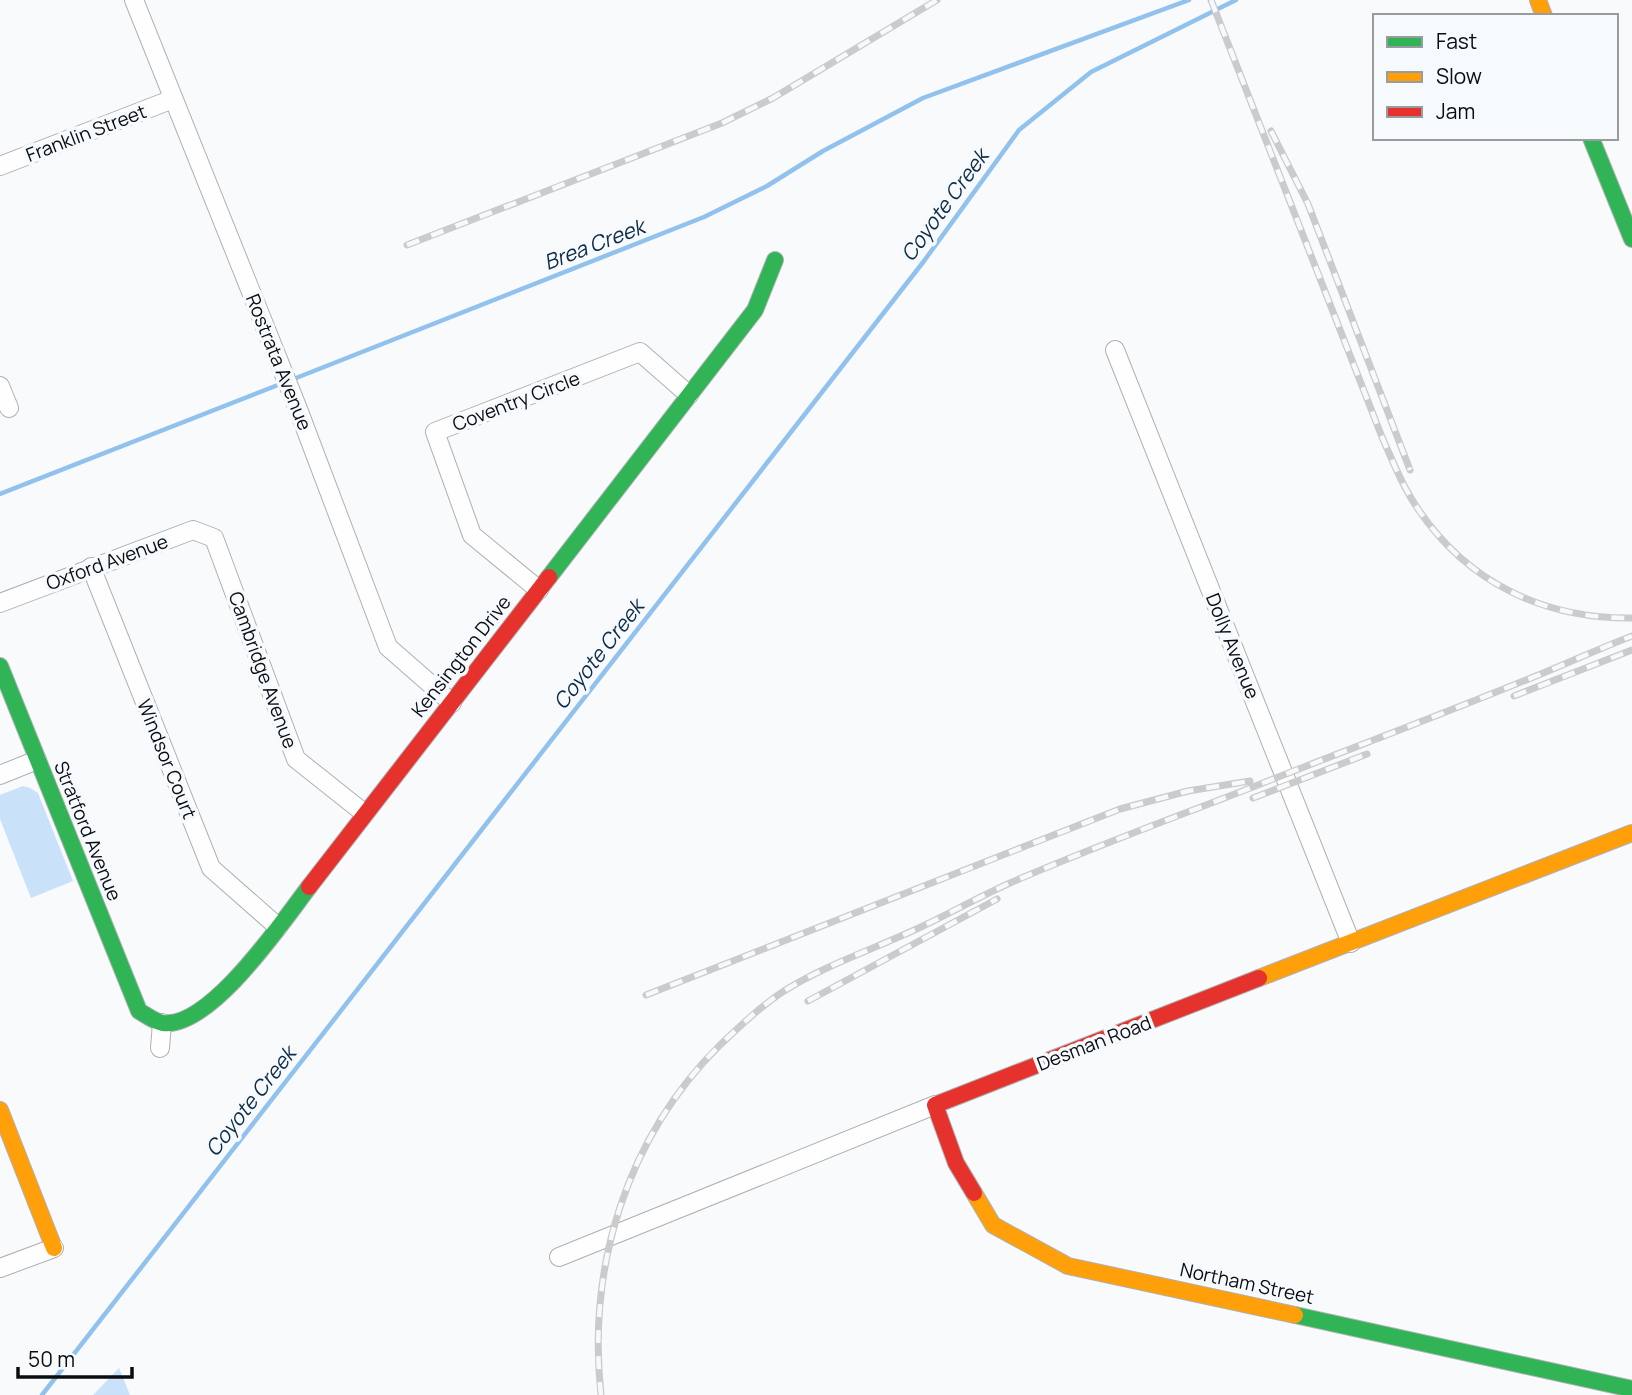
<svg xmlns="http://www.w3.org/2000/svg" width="1632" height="1395" viewBox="0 0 1632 1395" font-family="Manrope,sans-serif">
  <rect width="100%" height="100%" fill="#f8fafc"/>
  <path fill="#cae2f9" d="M23,786L30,788L38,793L73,881L31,898L0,819V795Z
    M119,1368L130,1395H93Z"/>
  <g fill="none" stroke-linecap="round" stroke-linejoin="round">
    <path stroke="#90c2ed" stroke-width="4.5" d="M291,380L704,217L767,186L823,151L923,98L1189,0
      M0,494L283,383
      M42,1395L924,261L1019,130L1091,72L1236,0"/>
    <g stroke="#aeb1b4" stroke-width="20">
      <path id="street" d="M134,0L298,409L388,647L452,703
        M0,166L173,99
        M1115,350L1351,943
        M0,386L9,408
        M91,567L211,868L278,927
        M539,590L472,535L435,432L640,352L689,395
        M0,603L193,530L214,538L296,759L364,813
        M0,775L37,760
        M160,1048L162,1023
        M559,1257L935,1105
        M0,1268L54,1248"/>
    </g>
    <g stroke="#aeb1b4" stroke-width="18">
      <path id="fast" d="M1591,138L1632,239
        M549,577L755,310L775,260
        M0,666L139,1011C146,1015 155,1022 163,1023C210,1029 283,921 309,887
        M1295,1315L1632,1389"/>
    </g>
    <g stroke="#aeb1b4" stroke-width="18">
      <path id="slow" d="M1538,0L1544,16
        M1259,978L1632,833
        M0,1110L54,1248
        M974,1193L993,1225L1068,1266L1295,1315"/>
    </g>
    <g stroke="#aeb1b4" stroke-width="18">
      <path id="jam" d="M309,887L549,577
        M974,1193L956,1163L935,1105L1259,978"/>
    </g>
    <use href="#street" stroke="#fefeff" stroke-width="18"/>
    <use href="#fast" stroke="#30b455" stroke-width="16"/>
    <use href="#slow" stroke="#ff9f0a" stroke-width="16"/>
    <use href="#jam" stroke="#e5322d" stroke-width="16"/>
    <g stroke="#cbcbcc" stroke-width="7">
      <path id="rail" d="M1211,0L1382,437C1393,462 1403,487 1418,509C1468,583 1544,619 1632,618
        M1271,131L1308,204L1410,470
        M407,245L722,123L773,98L937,0
        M1514,696L1632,650
        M1253,798L1367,754
        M646,995L1120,809L1188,791L1250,781
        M808,1001L997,899
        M601,1395C587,1266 627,1137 720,1045C740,1026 761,1006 784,991C827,964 877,948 923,926C952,912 981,896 1010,883C1093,847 1179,816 1263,783C1347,750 1432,718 1516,684C1555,669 1593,651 1632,636"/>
    </g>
    <use href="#rail" stroke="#f7fafd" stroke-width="4.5" stroke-dasharray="13" stroke-linecap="butt"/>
  </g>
  <g text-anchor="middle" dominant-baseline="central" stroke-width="7" stroke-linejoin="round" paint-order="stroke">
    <g font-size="19" fill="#090d12" stroke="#f7fafd">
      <text transform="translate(86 133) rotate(-21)">Franklin Street</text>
      <text transform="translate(279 362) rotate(68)">Rostrata Avenue</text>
      <text transform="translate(516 401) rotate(-21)">Coventry Circle</text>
      <text transform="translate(107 562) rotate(-20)">Oxford Avenue</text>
      <text transform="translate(1233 646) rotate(68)">Dolly Avenue</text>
      <text transform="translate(461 656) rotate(-52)">Kensington Drive</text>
      <text transform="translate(263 670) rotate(70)">Cambridge Avenue</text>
      <text transform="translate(167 759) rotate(68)">Windsor Court</text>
      <text transform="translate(88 831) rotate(68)">Stratford Avenue</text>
      <text transform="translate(1094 1043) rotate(-21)">Desman Road</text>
      <text transform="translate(1247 1283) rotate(12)">Northam Street</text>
    </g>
    <g font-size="21" font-style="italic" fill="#0d2b44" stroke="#f7fafd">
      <text transform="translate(944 205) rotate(-54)">Coyote Creek</text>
      <text transform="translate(594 244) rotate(-21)">Brea Creek</text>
      <text transform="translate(598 654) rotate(-52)">Coyote Creek</text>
      <text transform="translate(250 1101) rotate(-52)">Coyote Creek</text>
    </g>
  </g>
  <rect x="1373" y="14" width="245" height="126" fill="#f7fafd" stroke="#989b9f" stroke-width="2"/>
  <rect x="1387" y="37" width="35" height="10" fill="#30b455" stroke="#989b9f" stroke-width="2"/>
  <text x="1436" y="49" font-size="21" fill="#090d12">Fast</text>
  <rect x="1387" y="72" width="35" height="10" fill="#ff9f0a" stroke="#989b9f" stroke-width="2"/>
  <text x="1436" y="84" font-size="21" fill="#090d12">Slow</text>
  <rect x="1387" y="107" width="35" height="10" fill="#e5322d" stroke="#989b9f" stroke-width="2"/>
  <text x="1436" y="119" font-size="21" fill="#090d12">Jam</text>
  <path d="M18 1367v10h114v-10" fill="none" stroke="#090d12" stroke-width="3.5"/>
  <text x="28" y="1367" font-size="21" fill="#090d12" stroke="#f7fafd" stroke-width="5" paint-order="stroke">50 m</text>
</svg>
